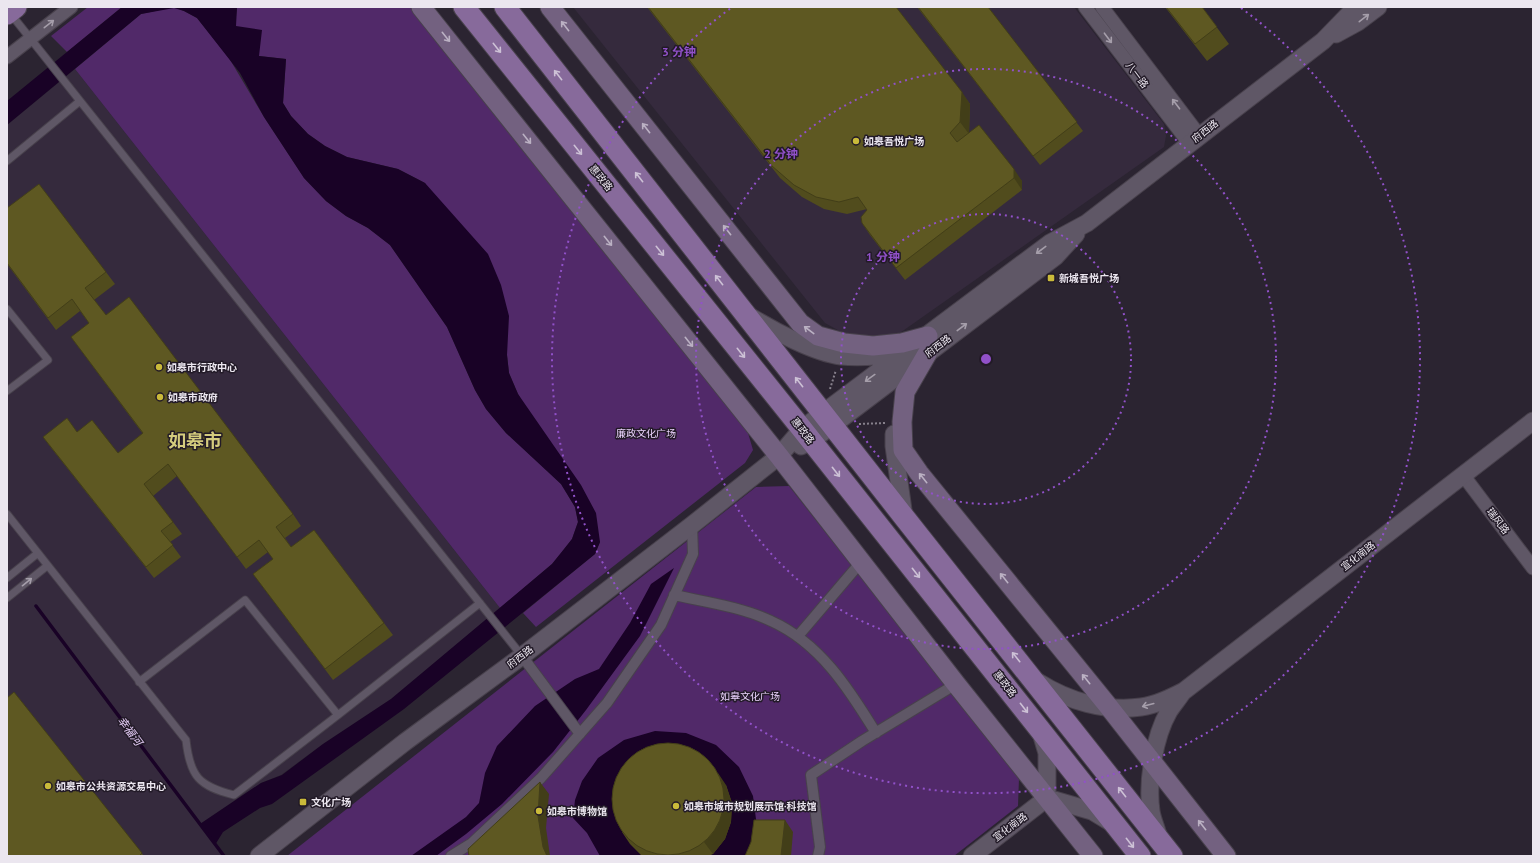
<svg xmlns="http://www.w3.org/2000/svg" width="1540" height="863" viewBox="0 0 1540 863" font-family="'PT Sans','Noto Sans SC',sans-serif">
  <rect width="100%" height="100%" fill="#2b2431"/>
  <path fill="#352a3d" d="M573,7H1074L1164,124L1166,136L1164,147L897,335L870,340L845,334L825,323Z
    M75,69L500,608L391,699L323,744L281,775L261,783L200,824L222,854L220,856H7V125Z"/>
  <path fill="#512969" d="M88,7H122L67,52L51,36Z
    M174,7L184,11L197,18L229,58L264,117L304,178L326,201L346,216L368,228L390,245L447,327L475,390L486,409L506,433L561,484L575,507L578,522L572,539L562,552L552,564L500,608L75,69L141,14Z
    M237,7H415L746,426L753,450L745,463L536,627L523,613L595,554L600,542L518,394L509,373L507,355L425,183L398,169L347,157L325,146L308,134L291,116L283,103L286,59L259,56L235,26Z
    M789,486L1019,778L1018,806L954,856H287L756,487Z"/>
  <path fill="#190226" d="M122,7H237L236,26L262,30L259,56L286,59L283,103L291,116L308,134L325,146L347,157L398,169L425,183L488,254L501,285L509,316L507,355L509,373L518,394L581,485L596,513L600,542L595,554L404,709L272,804L260,808L223,832L215,845L200,824L261,783L282,775L323,744L391,699L552,564L572,539L578,522L575,507L561,484L506,433L486,409L475,390L447,327L390,245L368,228L346,216L326,201L304,178L264,117L240,73L197,18L184,11L174,8L141,14L7,125V101Z
    M674,568L640,636L586,710L553,752L502,804L466,834L436,856H411L466,817L479,803L485,773L497,746L535,706L575,679L599,669L630,623L651,584Z
    M655,731L686,733L716,745L739,767L753,796L757,827L751,856H600L587,833L573,818L575,800L582,781L598,758L624,740Z"/>
  <g fill="none" stroke-linecap="round" stroke-linejoin="round">
    <path stroke="#190226" stroke-width="3.5" d="M36,606L224,856"/>
    <g stroke="#48414c" stroke-width="9">
      <path id="service" d="M10,13L522,656
        M7,161L80,101
        M7,309L48,360L7,391
        M7,514L186,740C190,777 199,786 234,795L338,715
        M7,578L38,553
        M7,598L47,566
        M139,682L245,600L338,715L480,603"/>
    </g>
    <g stroke="#48414c" stroke-width="12">
      <path id="pedestrian" d="M674,595C706,602 742,607 771,621C820,643 849,689 876,733
        M798,636L861,562
        M522,656L580,734
        M451,856L472,843L541,778L607,703L661,625L693,554L692,525
        M818,856L820,847L811,775L862,741L956,684"/>
    </g>
    <g stroke="#48414c" stroke-width="15">
      <path id="minor" d="M1085,7L1189,143
        M1102,7L1199,135
        M7,57L71,7
        M1463,475L1533,568"/>
    </g>
    <g stroke="#48414c" stroke-width="19">
      <path id="tertiary" d="M1336,34L1358,22L1378,7
        M751,317C774,331 815,353 841,356C861,358 882,356 902,354
        M894,434V446L904,517
        M801,446L811,441L833,425L1055,257L1076,234
        M1038,682C1068,701 1105,712 1141,707C1156,705 1170,698 1184,691L1533,421
        M1041,733L1047,753V798
        M1047,798L1092,811L1110,822
        M1158,835C1156,827 1152,819 1151,811C1147,782 1154,737 1169,711C1173,705 1178,699 1182,693
        M259,856L405,742L522,656L692,525L779,456L802,429L823,413L1050,243L1087,223L1323,41L1356,7
        M972,856L1047,798"/>
    </g>
    <g stroke="#48414c" stroke-width="21">
      <path id="secondary" d="M421,7L779,456L956,684L1093,856
        M550,7L800,323L818,336L844,343L873,346L902,343L928,336
        M927,354L905,392L902,422L903,450L919,473L1109,707L1226,856"/>
    </g>
    <g stroke="#48414c" stroke-width="23">
      <path id="primary" d="M464,7L802,429L1140,856
        M505,7L904,517L1172,856
        M7,14L16,7"/>
    </g>
    <path stroke="#87818c" stroke-width="2" stroke-dasharray="2 2" stroke-linecap="butt" d="M830,389L836,370
      M859,424L885,423"/>
    <use href="#service" stroke="#5f5766" stroke-width="7"/>
    <use href="#pedestrian" stroke="#5f5766" stroke-width="10"/>
    <use href="#minor" stroke="#5f5766" stroke-width="13"/>
    <use href="#tertiary" stroke="#5f5766" stroke-width="17"/>
    <use href="#secondary" stroke="#736180" stroke-width="19"/>
    <use href="#primary" stroke="#876a9b" stroke-width="21"/>
  </g>
  <path fill="#514c1d" d="M647,7H896L970,104L969,133L1022,181V190L905,280L870,235L862,223L867,210V209L847,214L824,209L802,197L780,178Z
    M917,7H988L1083,131L1040,165Z
    M1165,7H1202L1229,44L1207,61Z
    M7,208L106,272L115,284L94,300L106,315L293,514L301,526L285,538L291,547L384,623L393,635L333,680L253,574L273,559L268,552L246,569L177,476L153,496L173,522L182,534L170,542L181,557L154,578L52,449L43,437L77,432L118,453L143,434L71,337L89,323L80,311L56,330L7,264Z
    M14,692L144,856H7Z
    M726,785L732,803L731,822L725,839L713,854L709,856H642L630,844L622,832Z"/>
  <path fill="#423e18" d="M962,92L970,104L969,134L960,122Z
    M1014,169L1022,181V190L1014,178Z
    M718,773L726,785L732,803L731,822L725,839L713,854L704,842Z
    M540,782L549,794L546,828L550,856H547L543,847L538,816Z
    M785,820L793,832L791,856H781Z"/>
  <path fill="#5e5822" stroke="#423e18" d="M648,7H896L962,92L960,122L950,133L957,142L979,125L1014,169V178L896,268L862,223L861,217L867,210L858,197L839,202L816,197L794,185L772,166Z
    M918,7H988L1077,122L1033,156Z
    M1166,7H1202L1217,27L1195,44Z
    M39,184L106,272L85,288L106,315L129,297L293,514L276,527L291,547L314,530L384,623L325,669L253,574L273,559L259,540L237,557L168,464L144,484L173,522L161,531L173,545L146,567L43,437L67,418L77,432L92,420L118,453L143,433L71,337L89,323L72,299L48,318L7,263V208Z
    M14,692L142,853L139,856H7V698Z
    M612 799a56 56 0 1 1 112 0a56 56 0 1 1-112 0Z
    M540,782L538,816L543,847L547,856H469L468,849Z
    M754,820H785L781,856H745L751,842Z"/>
  <defs><path id="oneway-shaft" d="M-6 0H5M1.5-3L5.5 0L1.5 3" fill="none" stroke-width="1.6" stroke-linecap="round" stroke-linejoin="round"/></defs>
  <g stroke="#a59eaa">
    <use href="#oneway-shaft" transform="translate(1364 18) rotate(-38)"/>
    <use href="#oneway-shaft" transform="translate(49 24) rotate(-38)"/>
    <use href="#oneway-shaft" transform="translate(1108 38) rotate(53)"/>
    <use href="#oneway-shaft" transform="translate(1176 104) rotate(-127)"/>
    <use href="#oneway-shaft" transform="translate(1041 250) rotate(143)"/>
    <use href="#oneway-shaft" transform="translate(962 327) rotate(-37)"/>
    <use href="#oneway-shaft" transform="translate(870 378) rotate(144)"/>
    <use href="#oneway-shaft" transform="translate(27 582) rotate(-39)"/>
    <use href="#oneway-shaft" transform="translate(1148 705) rotate(165)"/>
  </g>
  <g stroke="#bbb1c3">
    <use href="#oneway-shaft" transform="translate(565 26) rotate(-128)"/>
    <use href="#oneway-shaft" transform="translate(446 37) rotate(51)"/>
    <use href="#oneway-shaft" transform="translate(646 128) rotate(-128)"/>
    <use href="#oneway-shaft" transform="translate(527 139) rotate(51)"/>
    <use href="#oneway-shaft" transform="translate(727 230) rotate(-128)"/>
    <use href="#oneway-shaft" transform="translate(608 241) rotate(51)"/>
    <use href="#oneway-shaft" transform="translate(809 330) rotate(-143)"/>
    <use href="#oneway-shaft" transform="translate(689 342) rotate(51)"/>
    <use href="#oneway-shaft" transform="translate(923 478) rotate(-129)"/>
    <use href="#oneway-shaft" transform="translate(1004 578) rotate(-129)"/>
    <use href="#oneway-shaft" transform="translate(1086 679) rotate(-129)"/>
    <use href="#oneway-shaft" transform="translate(1202 825) rotate(-128)"/>
  </g>
  <g stroke="#cdc1d6">
    <use href="#oneway-shaft" transform="translate(497 48) rotate(51)"/>
    <use href="#oneway-shaft" transform="translate(558 75) rotate(-128)"/>
    <use href="#oneway-shaft" transform="translate(578 150) rotate(51)"/>
    <use href="#oneway-shaft" transform="translate(639 177) rotate(-128)"/>
    <use href="#oneway-shaft" transform="translate(660 251) rotate(51)"/>
    <use href="#oneway-shaft" transform="translate(719 280) rotate(-128)"/>
    <use href="#oneway-shaft" transform="translate(741 353) rotate(51)"/>
    <use href="#oneway-shaft" transform="translate(799 382) rotate(-128)"/>
    <use href="#oneway-shaft" transform="translate(836 472) rotate(52)"/>
    <use href="#oneway-shaft" transform="translate(916 573) rotate(52)"/>
    <use href="#oneway-shaft" transform="translate(1016 657) rotate(-129)"/>
    <use href="#oneway-shaft" transform="translate(1024 708) rotate(52)"/>
    <use href="#oneway-shaft" transform="translate(1122 792) rotate(-128)"/>
    <use href="#oneway-shaft" transform="translate(1130 843) rotate(52)"/>
  </g>
  <g fill="none" stroke="#9151c9" stroke-width="2" stroke-dasharray="2 4">
    <circle cx="986" cy="359" r="145"/>
    <circle cx="986" cy="359" r="290"/>
    <path d="M1241 8A434 434 0 1 1 731 8"/>
  </g>
  <g fill="#caba3a" stroke="#221a27" stroke-width="1.5">
    <circle cx="856" cy="141" r="4"/>
    <rect x="1047" y="274" width="8" height="8" rx="2"/>
    <circle cx="159" cy="367" r="4"/>
    <circle cx="160" cy="397" r="4"/>
    <circle cx="48" cy="786" r="4"/>
    <rect x="299" y="798" width="8" height="8" rx="2"/>
    <circle cx="676" cy="806" r="4"/>
    <circle cx="539" cy="811" r="4"/>
  </g>
  <g text-anchor="middle" dominant-baseline="central" stroke-width="3" stroke-linejoin="round" paint-order="stroke">
    <g font-size="10" fill="#ebe6ef" stroke="#221a27">
      <text transform="translate(1137 75) rotate(53)">八一路</text>
      <text transform="translate(1205 131) rotate(-38)">府西路</text>
      <text transform="translate(601 178) rotate(51)">惠政路</text>
      <text transform="translate(938 346) rotate(-37)">府西路</text>
      <text transform="translate(803 431) rotate(52)">惠政路</text>
      <text transform="translate(1498 521) rotate(53)">瑞风路</text>
      <text transform="translate(1358 556) rotate(-38)">宣化南路</text>
      <text transform="translate(520 657) rotate(-37)">府西路</text>
      <text transform="translate(1005 684) rotate(52)">惠政路</text>
      <text transform="translate(1010 827) rotate(-37)">宣化南路</text>
    </g>
    <g font-size="10" font-weight="bold" fill="#ebe6ef" stroke="#221a27" text-anchor="start">
      <text x="864" y="141">如皋吾悦广场</text>
      <text x="1059" y="278">新城吾悦广场</text>
      <text x="167" y="367">如皋市行政中心</text>
      <text x="168" y="397">如皋市政府</text>
      <text x="56" y="786">如皋市公共资源交易中心</text>
      <text x="311" y="802">文化广场</text>
      <text x="684" y="806">如皋市城市规划展示馆·科技馆</text>
      <text x="547" y="811">如皋市博物馆</text>
    </g>
    <g font-size="10" fill="#ecd4fe" stroke="#221a27">
      <text x="646" y="433">廉政文化广场</text>
      <text x="750" y="696">如皋文化广场</text>
    </g>
    <g font-size="11" font-style="italic" fill="#e6cef8" stroke="#221a27">
      <text transform="translate(130 731) rotate(53)">幸福河</text>
    </g>
    <g font-size="18" font-weight="bold" fill="#d4cb7d" stroke="#221a27">
      <text x="195" y="440">如皋市</text>
    </g>
  </g>
  <circle cx="986" cy="359" r="6" fill="#9151c9" stroke="#221a27" stroke-width="2"/>
  <g font-size="12" text-anchor="middle" font-weight="bold" fill="#9151c9" stroke="#221a27" stroke-width="3" stroke-linejoin="round" paint-order="stroke">
    <text x="679" y="56">3 分钟</text>
    <text x="781" y="158">2 分钟</text>
    <text x="883" y="261">1 分钟</text>
  </g>
  <rect width="1540" height="863" fill="none" stroke="#ebe6ef" stroke-width="16"/>
</svg>
